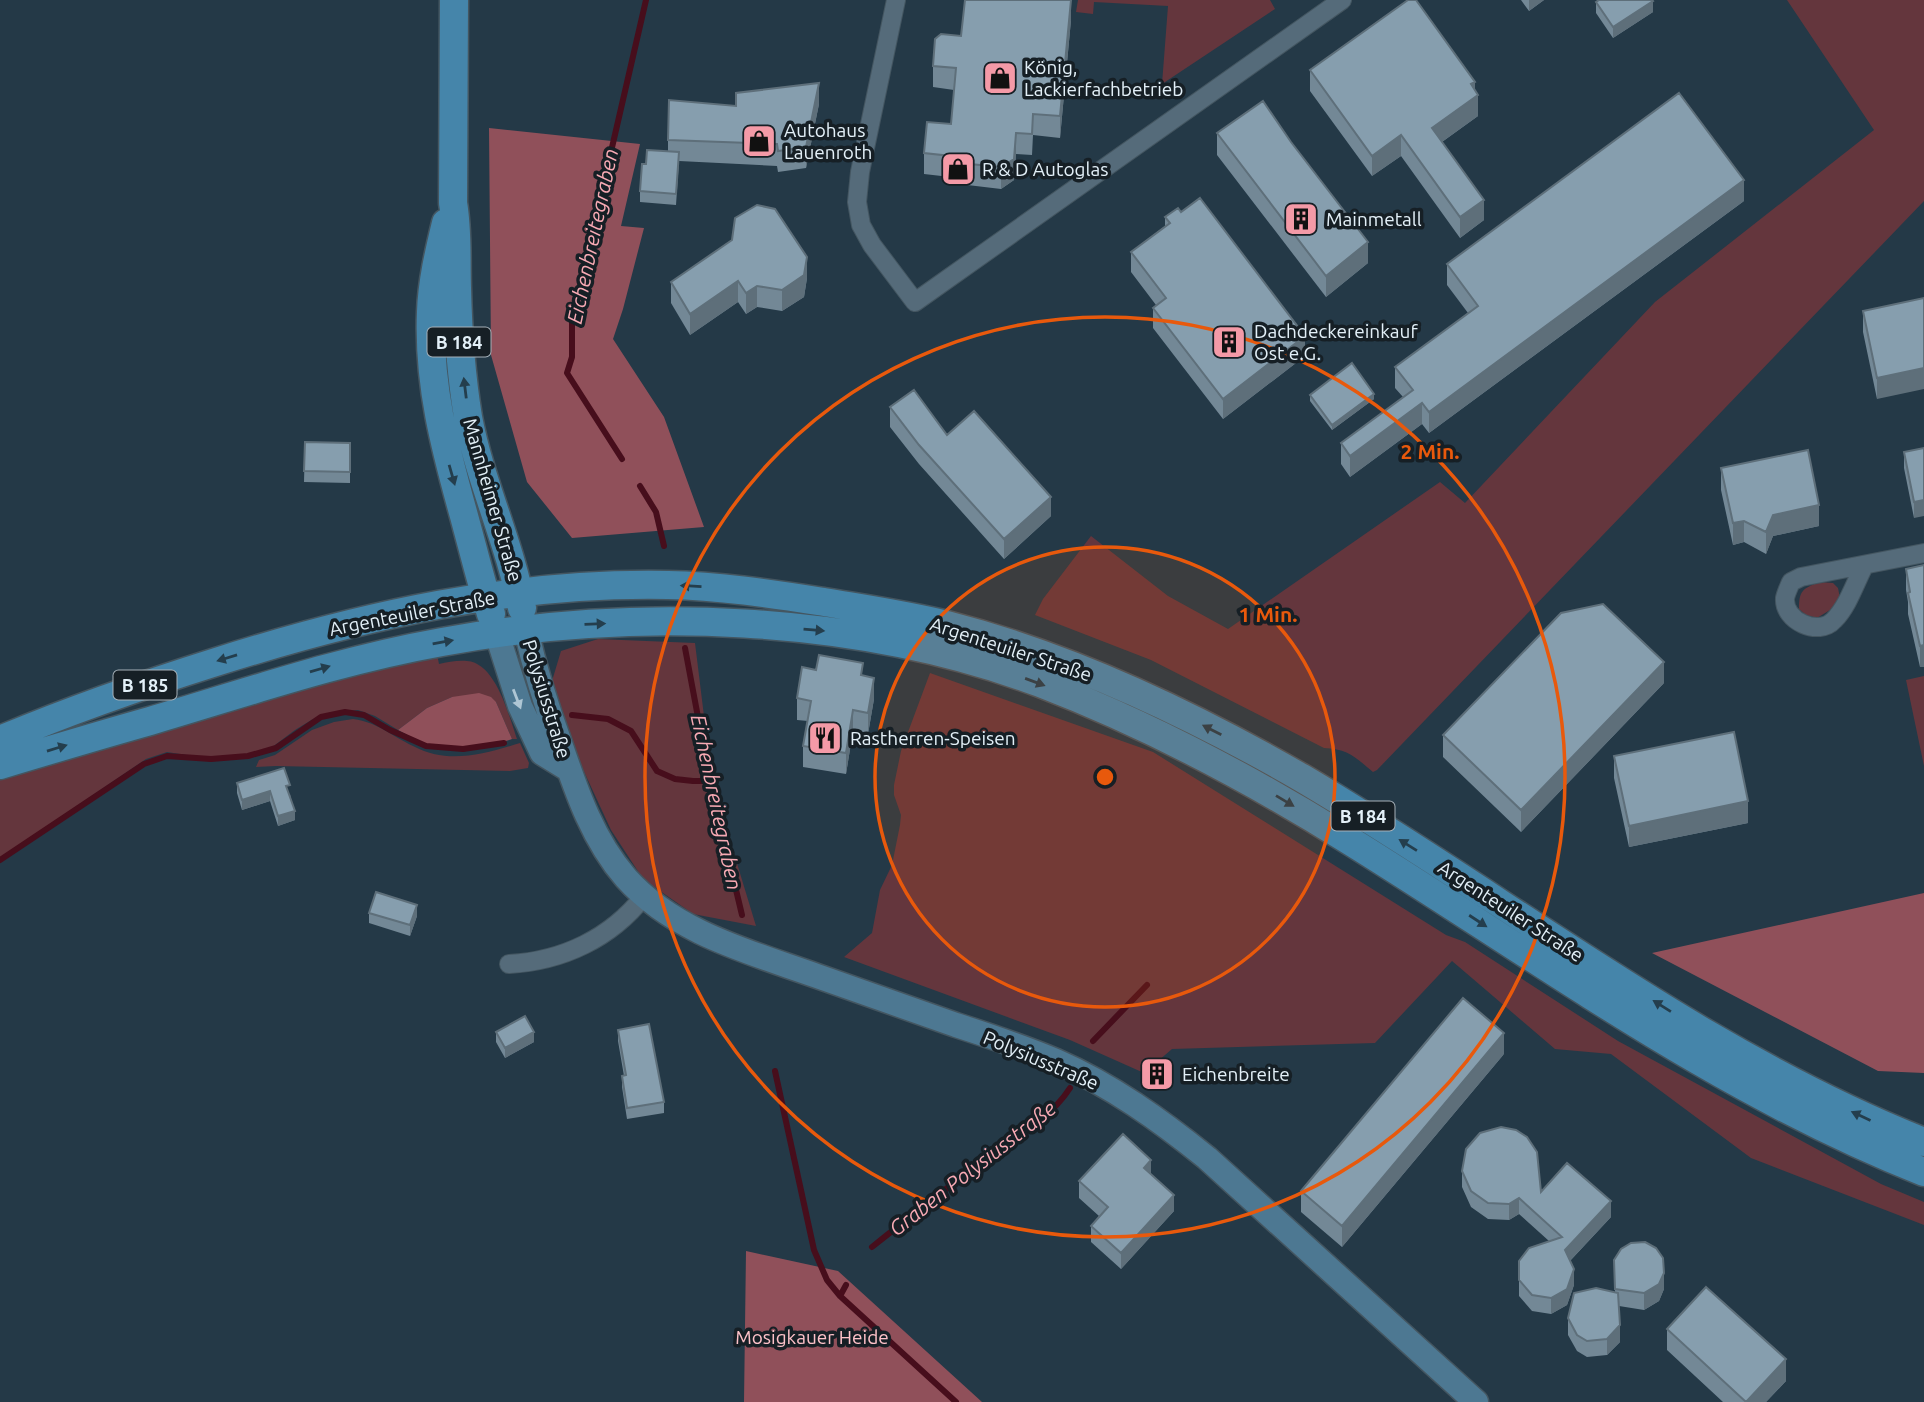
<svg xmlns="http://www.w3.org/2000/svg" width="1924" height="1402" viewBox="0 0 1924 1402" font-family="Ubuntu,sans-serif">
  <rect width="100%" height="100%" fill="#243947"/>
  <path fill="#64363d" d="M1078,0H1270L1275,9L1162,84L1168,6L1094,2L1093,14L1076,12Z
    M1787,0H1924V201L1377,770L1373,772C1355,757 1348,749 1324,748L1151,660L1035,615L1043,599L1091,536L1168,596L1228,629L1440,482L1465,503L1655,302L1874,130Z
    M1819,582L1833,583L1838,588L1840,598L1830,610L1817,618L1806,615L1799,609C1799,591 1802,589 1819,582Z
    M598,639L695,643L712,781L756,926L693,914L643,879L611,830L580,763L552,681L561,651Z
    M437,654L439,664C448,662 458,660 467,661C496,663 509,716 517,739H512L496,702L452,697L427,708L398,730L375,716L358,710L331,713L313,719L295,730L271,748L243,756L206,758L167,752L146,759L0,858V773L286,691Z
    M930,673L1153,752L1446,935L1465,942L1618,1041L1881,1184L1924,1202V1225L1751,1158L1611,1054L1555,1049L1452,961L1375,1043L1172,1049L1144,1073L1070,1040L844,957L872,933L880,890L892,865L900,825L901,815L894,795V785L901,751Z
    M1924,676V766L1906,680Z
    M353,719C379,723 390,735 413,746C448,765 484,754 520,743L529,763L528,768L510,771L276,766L256,767L259,760L275,755L312,730L334,722Z"/>
  <path fill="#90505a" d="M489,128L640,144L621,226L644,228L623,309L613,339L664,417L704,527L572,538L527,482L491,355Z
    M479,693L491,697L496,702L512,739C486,748 455,755 428,746C418,742 408,735 398,730L427,708L452,697Z
    M1924,893V1073L1878,1071L1652,953Z
    M746,1251L838,1271L982,1402H744Z"/>
  <g fill="none" stroke-linecap="round" stroke-linejoin="round">
    <path stroke="#470e1c" stroke-width="6" d="M622,459L567,373L572,357V321L646,0
      M640,486L656,512L664,546
      M685,648L710,781L742,915
      M572,715L608,719L631,731L657,771L675,779L693,781H710
      M0,860L144,764L167,756L211,759L248,756L276,748L321,717L345,712L364,715L390,730L426,746L463,749L504,743
      M1093,1041L1147,985
      M775,1071L814,1250L827,1280L840,1296L956,1402
      M872,1247C902,1223 932,1199 962,1177C996,1151 1048,1123 1070,1088
      M840,1296L846,1285"/>
    <g stroke="#445661" stroke-width="20">
      <path id="street" d="M896,0L860,172L857,202L861,225L872,245L915,302L1342,0
        M1864,566C1855,583 1848,606 1834,620C1819,637 1783,621 1785,598C1786,593 1789,587 1791,582L1801,577L1924,553
        M509,964C563,961 611,938 644,896"/>
    </g>
    <g stroke="#445661" stroke-width="27">
      <path id="secondary" d="M526,630C535,670 547,708 561,746C577,793 593,840 626,878C675,933 750,952 817,976C863,992 910,1009 956,1025C990,1036 1023,1047 1056,1061C1111,1085 1160,1120 1207,1158L1476,1402
        M497,634L520,706L542,753L568,769"/>
    </g>
    <g stroke="#445661" stroke-width="31">
      <path id="primary" d="M454,0L453,203C458,231 456,259 457,288C458,331 461,374 468,417C480,482 510,543 522,608
        M446,223C439,252 432,282 431,312C428,384 445,448 464,516C473,549 481,582 491,614
        M0,740C71,710 143,685 216,662C364,615 512,582 668,585C721,586 772,594 824,602C865,609 907,615 947,625C1072,657 1191,714 1302,778C1509,900 1699,1053 1924,1142
        M0,765C50,750 100,735 150,721C248,692 341,660 442,642C634,607 857,614 1040,683C1147,724 1249,778 1347,839C1536,956 1716,1090 1924,1172"/>
    </g>
    <use href="#street" stroke="#556b7a" stroke-width="18"/>
    <use href="#secondary" stroke="#4d7892" stroke-width="24"/>
    <use href="#primary" stroke="#4585aa" stroke-width="28"/>
  </g>
  <path fill="#738896" d="M1521,0H1544L1529,11Z
    M1596,2L1653,12L1613,38L1596,13Z
    M1071,20L1060,138L1033,135L1032,155L1016,154L1014,180L1001,189L959,184V178L924,174V153L951,124L954,90L933,87V66L961,36Z
    M1310,70L1475,90L1478,116L1442,142L1484,220L1460,238L1401,156L1372,176L1310,91Z
    M819,104L806,168L778,172L777,166L679,161L676,205L640,202V191L646,164L668,151V140L736,106Z
    M1217,133L1368,263L1326,297L1217,155Z
    M1744,201L1429,433L1422,424L1350,477L1341,464V443L1403,397L1395,388V367L1468,313L1447,285V264Z
    M1165,217L1305,356L1223,419L1153,328V308L1156,305L1131,272V252L1165,226Z
    M807,278L804,297L782,311L757,307L746,314L738,302L690,335L671,303V282Z
    M1924,298L1877,399L1863,332V311Z
    M1310,395L1374,399L1332,430L1310,401Z
    M890,407L947,435L1051,516L1004,559L919,464L890,427Z
    M305,442L350,443V483L304,482Z
    M1924,448L1914,518L1904,468V452Z
    M1721,468L1819,526L1773,536L1766,554L1744,542L1733,545L1721,490Z
    M1924,565L1920,667L1908,614V602L1906,590V569Z
    M816,670L863,675L874,699L868,734L853,731L846,774L803,767V746L808,721L797,720V698Z
    M1664,683L1521,832L1443,757V735Z
    M1614,756L1748,823L1629,847L1614,778Z
    M237,783L290,794L295,820L278,826L270,801L242,810L237,793Z
    M369,913L417,916L410,936L369,923Z
    M618,1030L664,1102V1113L627,1119L622,1087V1076H624L618,1041Z
    M496,1032L534,1042L505,1058L496,1042Z
    M1504,1054L1342,1247L1301,1212V1191Z
    M1462,1171L1541,1192L1611,1217L1570,1261L1574,1285L1567,1305L1551,1314L1532,1311L1519,1296V1261L1549,1241L1519,1214L1509,1220L1488,1219L1471,1207L1462,1187Z
    M1151,1175L1174,1211L1121,1269L1091,1242V1226L1099,1216L1079,1198V1181Z
    M1614,1260L1664,1289L1659,1301L1644,1310L1619,1306L1620,1342L1607,1355L1587,1357L1577,1351L1568,1335V1318L1615,1292Z
    M1667,1329L1786,1381L1766,1402H1723L1667,1350Z"/>
  <path fill="#5e6f7a" d="M1071,0V20L1060,138V116Z
    M1529,0H1544L1529,11Z
    M1653,1V12L1613,38V27Z
    M1475,82V97L1478,95V116L1432,149V128L1471,84Z
    M819,83V104L806,168V147Z
    M1016,133V154L1014,180L1001,189V167Z
    M1401,135V156L1372,176V156Z
    M1744,180V201L1429,433V412Z
    M1484,200V220L1460,238V217Z
    M1368,242V263L1326,297V276Z
    M807,257V278L804,297L782,311V290Z
    M738,281V302L690,335V314Z
    M757,286V307L746,314V293Z
    M1305,336V356L1223,419V399Z
    M1924,368V389L1877,399V378Z
    M1374,394V399L1332,430V425Z
    M1422,403V424L1350,477V456Z
    M1051,497V516L1004,559V539Z
    M1924,500V516L1914,518V502Z
    M1819,505V526L1773,536L1766,554V532L1773,515Z
    M1744,521V542L1733,545V523Z
    M1924,645V667H1920V646Z
    M1664,662V683L1521,832V810Z
    M874,678V699L868,734V713Z
    M853,710V731L846,774V753Z
    M270,791V801L242,810V800Z
    M1748,801V823L1629,847V826Z
    M295,811V820L278,826V816Z
    M417,905V916L410,936V925Z
    M534,1032V1042L505,1058V1048Z
    M1504,1033V1054L1342,1247V1226Z
    M1151,1160V1176L1144,1168Z
    M1174,1195V1211L1121,1269V1253Z
    M1519,1198V1214L1509,1220V1204Z
    M1611,1201V1217L1565,1266V1250Z
    M1574,1269V1285L1567,1305L1551,1314V1298Z
    M1664,1273V1289L1659,1301L1644,1310V1293Z
    M1620,1325V1342L1607,1355V1339Z
    M1786,1359V1381L1766,1402H1746Z"/>
  <path fill="#869eae" stroke="#5e6f7a" stroke-width="2" d="M965,0H1071L1060,116L1033,114L1032,134L1016,133L1014,159L1001,167L959,163L960,157L924,153L927,122L951,124L956,68L933,66L935,39L941,34L961,36Z
    M1408,0H1416L1475,82L1471,84L1478,95L1432,128L1484,200L1460,217L1401,135L1372,156L1310,70Z
    M1599,0H1652L1653,1L1613,27L1596,2Z
    M819,83L806,147L778,151L777,144L668,140L669,100L736,106V93Z
    M1679,93L1744,180L1429,412L1422,403L1350,456L1341,443L1413,390L1395,367L1478,306L1447,264Z
    M1263,101L1291,142L1368,242L1326,276L1217,133Z
    M647,150L679,152L676,194L640,191L642,164H646Z
    M1200,198L1305,336L1223,399L1153,308L1166,298L1131,252L1170,223L1165,217L1178,208L1181,212Z
    M757,205L775,209L807,257L804,275L782,290L757,286L746,293L738,281L690,314L671,282L732,240L735,218Z
    M1924,298V368L1877,378L1863,311Z
    M1352,363L1374,394L1332,425L1310,395Z
    M914,390L947,435L974,411L1051,497L1004,539L919,445L890,407Z
    M305,442L350,443V472L304,471Z
    M1924,448V500L1914,502L1904,452Z
    M1808,450L1819,505L1773,515L1766,532L1744,521L1733,523L1721,468Z
    M1924,565V645L1920,646L1908,593L1910,592L1906,569Z
    M1603,604L1664,662L1521,810L1443,735L1561,613Z
    M819,655L863,663L861,675L874,678L868,713L853,710L846,753L803,746L811,701L797,698L802,667L816,670Z
    M1734,732L1748,801L1629,826L1614,756Z
    M284,768L290,785L286,786L295,811L278,816L270,791L242,800L237,783Z
    M376,892L417,905L410,925L369,913Z
    M1463,998L1504,1033L1342,1226L1301,1191Z
    M525,1016L534,1032L505,1048L496,1032Z
    M649,1024L664,1102L627,1108L622,1076L626,1075L618,1030Z
    M1501,1127L1516,1130L1527,1137L1537,1152L1541,1192L1567,1163L1611,1201L1565,1250L1574,1269L1567,1289L1551,1298L1532,1295L1519,1280V1261L1529,1248L1562,1237L1519,1198L1509,1204L1488,1203L1471,1191L1462,1171L1466,1149L1480,1133Z
    M1123,1134L1151,1160L1144,1168L1174,1195L1121,1253L1091,1226L1108,1207L1079,1181Z
    M1645,1242L1656,1248L1663,1258L1664,1273L1659,1284L1644,1293L1615,1289L1614,1260L1621,1249L1631,1243Z
    M1706,1287L1786,1359L1746,1402L1667,1329Z
    M1596,1288L1618,1293L1620,1325L1607,1339L1587,1341L1577,1335L1568,1318L1574,1293Z"/>
  <defs><path id="oneway-solid" d="M-6-.8H1V-3.2L6.5 0L1 3.2V.8H-6Z" transform="scale(1.75)"/></defs>
  <g fill="#243e4d">
    <use href="#oneway-solid" transform="translate(465 388) rotate(-97)"/>
    <use href="#oneway-solid" transform="translate(452 475) rotate(74)"/>
    <use href="#oneway-solid" transform="translate(691 586) rotate(-177)"/>
    <use href="#oneway-solid" transform="translate(595 624) rotate(-2)"/>
    <use href="#oneway-solid" transform="translate(814 630) rotate(5)"/>
    <use href="#oneway-solid" transform="translate(443 642) rotate(-10)"/>
    <use href="#oneway-solid" transform="translate(227 658) rotate(163)"/>
    <use href="#oneway-solid" transform="translate(320 669) rotate(-16)"/>
    <use href="#oneway-solid" transform="translate(1035 682) rotate(20)"/>
    <use href="#oneway-solid" transform="translate(1212 730) rotate(-153)"/>
    <use href="#oneway-solid" transform="translate(57 748) rotate(-17)"/>
    <use href="#oneway-solid" transform="translate(1285 801) rotate(31)"/>
    <use href="#oneway-solid" transform="translate(1408 845) rotate(-148)"/>
    <use href="#oneway-solid" transform="translate(1478 921) rotate(33)"/>
    <use href="#oneway-solid" transform="translate(1662 1006) rotate(-148)"/>
    <use href="#oneway-solid" transform="translate(1861 1116) rotate(-155)"/>
  </g>
  <use fill="#aec6d4" href="#oneway-solid" transform="translate(517 699) rotate(69)"/>
  <circle cx="1105" cy="777" r="230" fill="#e8590c" fill-opacity=".12"/>
  <g fill="none" stroke="#e8590c" stroke-width="3.5">
    <circle cx="1105" cy="777" r="230"/>
    <circle cx="1105" cy="777" r="460"/>
  </g>
  <defs>
    <g id="shop-square" transform="scale(1.75)"><rect x="-9" y="-9" width="18" height="18" rx="4" fill="#f49aa7" stroke="#161f25"/><path d="M-5-2.5h2.3a2.7 3.5 0 0 1 5.4 0H5L5.5 6h-11ZM-1.5-2.5h3a1.5 2.3 0 0 0-3 0Z" fill="#111"/></g>
    <g id="building-square" transform="scale(1.75)"><rect x="-9" y="-9" width="18" height="18" rx="4" fill="#f49aa7" stroke="#161f25"/><path d="M-4-6H4V6H1V3H-1V6H-4ZM-2.5-4.3h1.7v1.8h-1.7ZM.8-4.3h1.7v1.8H.8ZM-2.5-1h1.7V.8h-1.7ZM.8-1h1.7V.8H.8Z" fill="#111"/></g>
    <g id="restaurant-square" transform="scale(1.75)"><rect x="-9" y="-9" width="18" height="18" rx="4" fill="#f49aa7" stroke="#161f25"/><path d="M-5-6h1v4h1v-4h1v4h1v-4h1v5L-1.5 .5V6h-2V.5L-5-1ZM5-6V6H3V1.5H1.5Q1.5-4 5-6Z" fill="#111"/></g>
  </defs>
  <g fill-rule="evenodd">
    <use href="#shop-square" x="1000" y="78"/>
    <use href="#shop-square" x="759" y="141"/>
    <use href="#shop-square" x="958" y="169"/>
    <use href="#building-square" x="1301" y="219"/>
    <use href="#building-square" x="1229" y="342"/>
    <use href="#restaurant-square" x="825" y="738"/>
    <use href="#building-square" x="1157" y="1074"/>
  </g>
  <g text-anchor="middle" dominant-baseline="central" stroke-width="7" stroke-linejoin="round" paint-order="stroke">
    <g fill="#161f25" stroke="#a6b1b9" stroke-width="2">
      <rect x="427.5" y="327.5" width="63" height="29" rx="5"/>
      <rect x="113.5" y="670.5" width="63" height="29" rx="5"/>
      <rect x="1331.5" y="801.5" width="63" height="29" rx="5"/>
    </g>
    <g font-size="18" font-weight="bold" fill="#e3f0f8">
      <text x="459" y="342">B 184</text>
      <text x="145" y="685">B 185</text>
      <text x="1363" y="816">B 184</text>
    </g>
    <g font-size="19" fill="#e3f0f8" stroke="#161f25" text-anchor="start">
      <text x="1024" y="67">König,<tspan x="1024" dy="22">Lackierfachbetrieb</tspan></text>
      <text x="784" y="130">Autohaus<tspan x="784" dy="22">Lauenroth</tspan></text>
      <text x="982" y="169">R &amp; D Autoglas</text>
      <text x="1326" y="219">Mainmetall</text>
      <text x="1254" y="331">Dachdeckereinkauf<tspan x="1254" dy="22">Ost e.G.</tspan></text>
      <text x="850" y="738">Rastherren-Speisen</text>
      <text x="1182" y="1074">Eichenbreite</text>
    </g>
    <g font-size="19" fill="#e3f0f8" stroke="#161f25">
      <text transform="translate(493 500) rotate(74)">Mannheimer Straße</text>
      <text transform="translate(412 613) rotate(-11)">Argenteuiler Straße</text>
      <text transform="translate(1011 649) rotate(18)">Argenteuiler Straße</text>
      <text transform="translate(547 699) rotate(73)">Polysiusstraße</text>
      <text transform="translate(1511 911) rotate(33)">Argenteuiler Straße</text>
      <text transform="translate(1041 1060) rotate(23)">Polysiusstraße</text>
    </g>
    <g font-size="19" fill="#fec2c9" stroke="#161f25">
      <text x="812" y="1337">Mosigkauer Heide</text>
    </g>
    <g font-size="21" font-style="italic" fill="#f8aab4" stroke="#161f25">
      <text transform="translate(592 236) rotate(-78)">Eichenbreitegraben</text>
      <text transform="translate(717 802) rotate(78)">Eichenbreitegraben</text>
      <text transform="translate(972 1168) rotate(-38)">Graben Polysiusstraße</text>
    </g>
  </g>
  <circle cx="1105" cy="777" r="10" fill="#e8590c" stroke="#161f25" stroke-width="3.5"/>
  <g font-size="21" text-anchor="middle" font-weight="bold" fill="#e8590c" stroke="#161f25" stroke-width="7" stroke-linejoin="round" paint-order="stroke">
    <text x="1430" y="459">2 Min.</text>
    <text x="1268" y="622">1 Min.</text>
  </g>
</svg>
